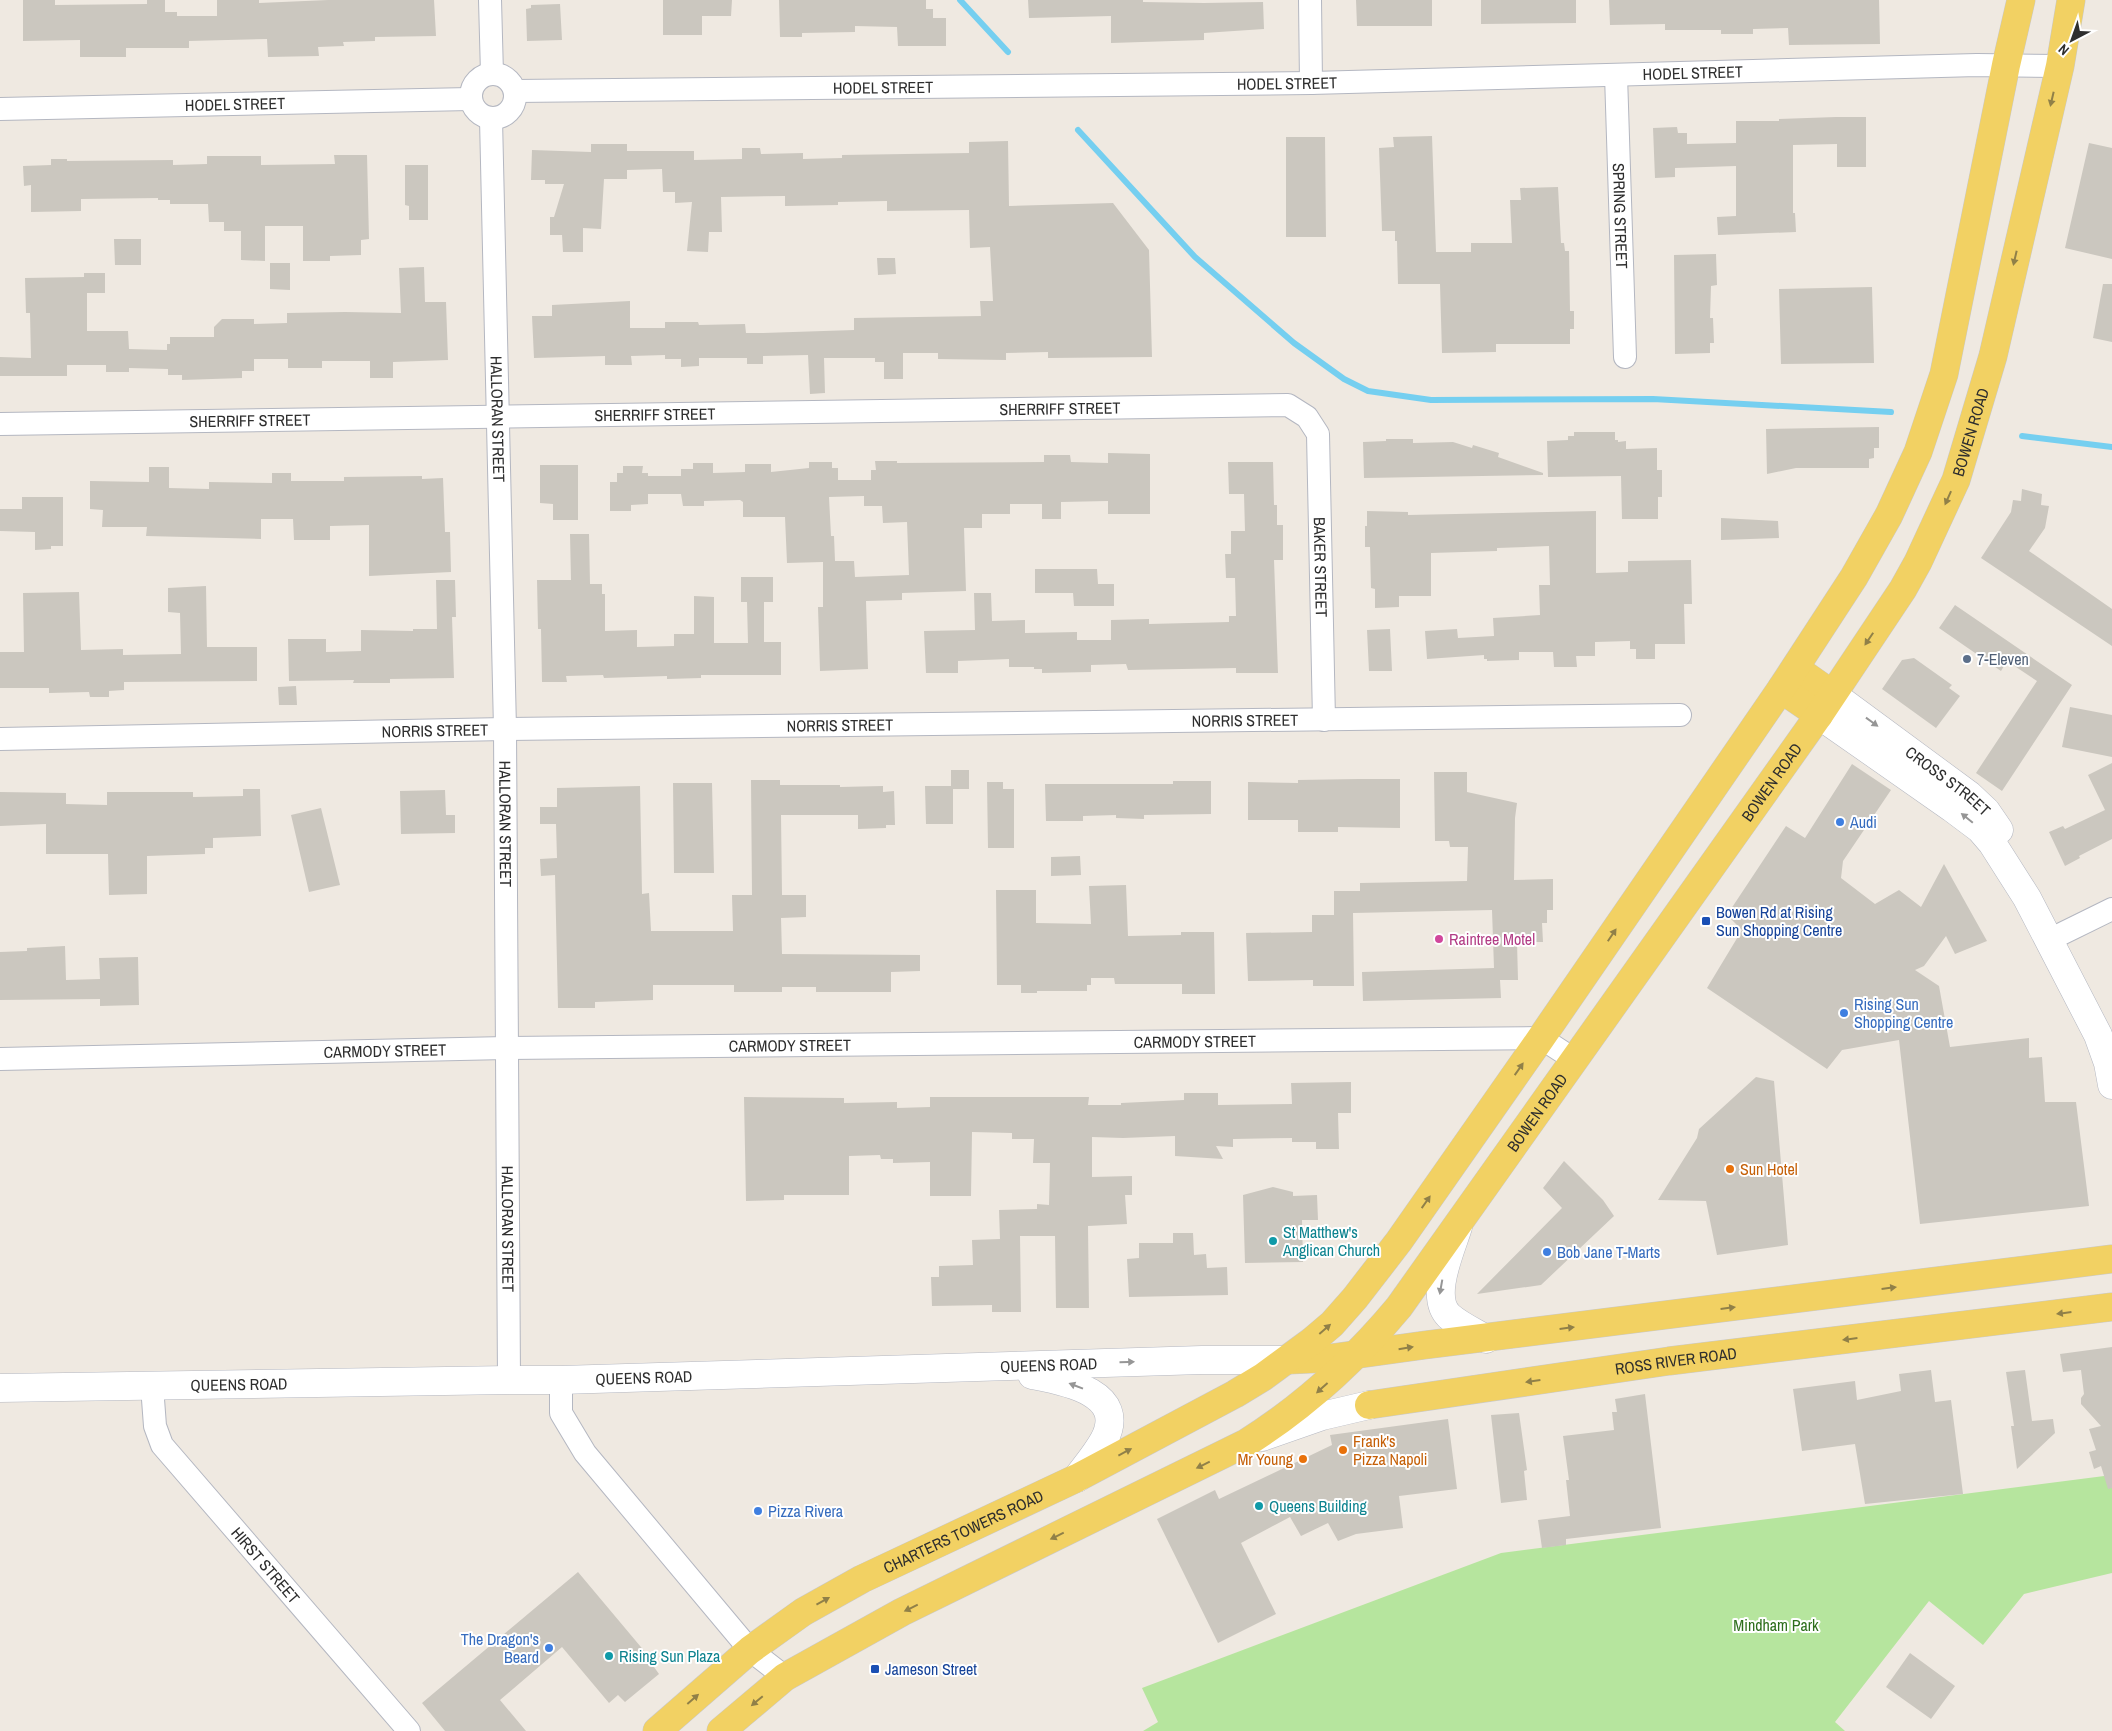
<svg xmlns="http://www.w3.org/2000/svg" width="2112" height="1731" viewBox="0 0 2112 1731" font-family="'Archivo Narrow',sans-serif">
  <rect width="100%" height="100%" fill="#efe9e1"/>
  <path fill="#b6e59e" d="M2112,1475V1573L2024,1594L1983,1645L1929,1601L1835,1722L1845,1731H1143L1158,1722L1142,1688L1501,1553Z"/>
  <g fill="none" stroke-linecap="round" stroke-linejoin="round">
    <path stroke="#75cff0" stroke-width="6" d="M960,0L1008,52
      M1078,130L1195,257L1294,343L1344,379L1368,391L1431,400L1653,399L1891,412
      M2022,436L2112,447"/>
  </g>
  <path fill="#cbc7bf" fill-rule="evenodd" d="M23,0H55V5L147,4V0H165V12H177V16H217V0H259V3L328,0H434L436,36L375,37V41L343,42L344,46L318,47L319,56L268,57L267,39L189,41V48H126V57H80V40L23,41Z
    M663,0H732L731,16H702V35H663Z
    M779,0H926V9H933V18H946V46H898L897,27L855,26V32L802,33V37H780Z
    M1028,0H1143V2L1204,3L1263,2L1264,29L1204,33V40L1111,43V16L1029,18Z
    M1356,0H1432V26H1357Z
    M1481,0H1576V23L1481,24Z
    M1609,0H1879L1880,44L1789,45L1788,28L1753,29V34H1721V30H1665V24L1610,25Z
    M560,4L562,40L527,41L526,9L531,8V5Z
    M1836,117H1866V167H1837V144L1793,145V213H1795L1796,232L1718,235L1717,217L1736,216V166L1675,168V177L1655,178L1653,128L1677,127L1678,133H1687V144L1736,143V121H1779V119Z
    M1432,136L1436,252H1471V243H1512L1510,200H1521L1520,188L1558,187L1561,243H1564L1565,251H1569L1570,311H1574V329H1570V344H1496V352L1442,353L1440,284H1398L1397,241H1395V231H1382L1379,148L1394,147L1393,137Z
    M1286,137H1325L1326,237H1286Z
    M1008,141L1009,206L1113,203L1149,250L1152,357L1048,358V352L1006,353V360L938,359V353H903V379H884V362H875V358H824L825,393L810,394L808,355L763,356V364H747V358H699V366L681,367V359H665V355L631,356L632,365H605V356L534,358L532,316H552V305L630,301V328H665V322H698L699,325L745,324L746,333H763L854,330V318L981,316L980,301H993L990,247L970,248L969,210L887,211V201L838,202V205L785,206V196L721,197L722,232H709L708,252L687,251L692,202L675,203V192H663L662,169L627,170V179H604L601,229L583,228V252H563L562,235H550V217H554L564,184H545V180H531L532,150L591,152V144H627V151H694V160L742,159V148H760L761,154L803,153V159L842,158V155L969,153V142Z
    M2089,143L2112,148V259L2065,248Z
    M334,155H367L369,239L361,240V255L330,256V261H303V226H265V261L241,260V231H224V222H209L208,204H170V200H158V198L81,199V211L31,212V185L24,186L23,166L51,165V159H67V161L173,160V165L207,164V156H261V165L335,164Z
    M405,165H428V220H409V206L405,205Z
    M114,239H141V265H115Z
    M1716,254L1717,285L1711,286L1710,318H1713L1714,343H1710V353L1675,354L1674,255Z
    M877,258H895L896,274L878,275Z
    M270,263H290V290L270,289Z
    M424,267L425,302H446L448,360L393,362V378H370V361H322V368H288V359H254V371H242V378L182,380V375H168V369L129,368V372H106V365H67V376H0V357L31,358L30,313H26L25,278L84,277V273H105V293H87V331H128L129,349L167,350V344H170V337H214V327L222,319H254V324L287,323V313L345,312L401,313L399,268Z
    M2103,284H2112V342L2093,338Z
    M1872,287L1874,363L1781,364L1779,289Z
    M1879,427V448H1874V458L1869,459V468H1796L1767,474L1766,429Z
    M1574,432H1615V440H1618V442L1626,441V449L1657,448V470H1662V497H1658V519H1622L1621,476L1548,477L1547,441L1568,440V436H1574Z
    M1386,439H1413V443L1453,442L1472,448L1473,445L1499,453L1498,457L1543,473V475L1364,478L1363,442L1386,441Z
    M1108,453L1150,454V514H1108V501L1061,502V519H1042V504H1010V514H982V528H964L966,591L902,593V600L866,601L868,669L820,671L818,607H823V562L787,563L785,517H743V502L740,500L704,501V506H683L681,494H648V504L631,505V511H610V482H617V473H623V466H643L642,473H648V476H681V469H693V463H713V473L745,472V464H771V472L809,468V462H832V468H838V480H871V470H876L875,461H897V463L1044,462V455H1070L1071,462L1108,463ZM864,496V506H882L883,523L907,522L909,575L855,577L854,561H835L834,536H831L829,497Z
    M1228,462H1273L1274,505H1277V525H1283V560H1274L1278,673H1236V668L1128,670L1126,664L1091,665V672L1042,673V669H1034V667H1009V659L958,661V673H926L924,631L975,630L974,593H991L992,621L1025,620V633L1077,632V640H1111V620L1149,619V624L1229,622V616H1236L1235,578H1226L1225,554H1231V531H1245L1244,494H1229Z
    M540,465H578V520H553V504L540,503Z
    M149,467H169V488L209,489V482L272,483V473H291V481H344V477L422,476V479L443,478L445,532H450L451,572L369,576V525L330,526V540H294L293,519H261V539L146,536L147,527H102L103,510L90,509V481L149,482Z
    M2022,489L2042,494L2041,505L2049,506L2045,528L2029,551L2112,609V646L1981,558L2011,512L2013,500L2021,501Z
    M22,497H63V546H51V549L35,550V532L0,531V509H22Z
    M1367,511L1408,512V515L1596,511V573L1628,572V561L1691,560L1692,604H1684L1685,644H1655V659H1636V649H1630V641L1595,642V656H1576L1577,667H1554L1553,652H1519V660L1487,661V659H1484V655L1427,659L1425,631L1457,629L1458,638L1494,636L1493,618L1540,615L1539,585H1550L1549,546L1497,548V551L1431,553V596H1399V607L1375,608V589L1371,588L1370,547H1365V526H1367Z
    M1721,518L1778,521L1779,538L1721,540Z
    M570,534H589L590,584H602V594H605V631L637,630V647L674,646V634H694V596L714,597V643H748L747,602H741V577H773V602H764V642H781V675H701V678L667,679V676L604,678L603,675L566,676L567,682H542L541,629H538L537,580H571Z
    M1035,569H1097L1098,584H1114V606H1074L1073,593H1035Z
    M436,580H455L456,617H452L454,678L390,679V683H353L354,680L289,681L288,639H326V652L361,651V630L413,631V629H437Z
    M206,586L207,647H257V681L124,682V690L109,691V697H90L89,692L49,693V688H0V652H24L23,593L79,592L81,650L123,649V655L181,654L180,613L168,612V588Z
    M1955,605L2072,685L2002,791L1976,773L2037,681L2007,661L2001,671L1939,628Z
    M1390,629L1392,671H1369L1367,630Z
    M1914,658L1952,685L1949,688L1960,696L1936,728L1882,689L1902,660Z
    M296,686L297,705H279L278,687Z
    M2070,707L2112,715V757L2062,747Z
    M2112,763V839L2079,856L2080,858L2065,866L2049,832L2063,826L2065,829L2105,810L2088,775Z
    M1852,764L1891,790L1843,861L1841,878L1875,904L1899,890L1921,907L1944,864L1987,941L1955,954L1946,936L1924,966L1915,970L1939,986L1950,1047L2029,1038V1058L2042,1057L2045,1102H2076L2089,1206L1920,1224L1899,1040L1842,1050L1827,1069L1707,988L1742,930L1727,915L1786,826L1805,838Z
    M951,770H969V789H953V824H926L925,786H951Z
    M1434,772H1467V792L1517,803L1515,818L1514,880L1553,879V910H1547V923H1542L1543,942H1517L1518,980H1500L1501,998L1363,1001L1362,972L1494,968L1492,910L1353,913L1354,986H1313V980L1248,981L1246,933L1312,932V915H1334V891H1360V883L1467,881L1468,847H1450L1449,841H1435Z
    M1358,779H1400V828L1338,827V832H1298V820H1248V782L1298,783V780Z
    M751,780H780V785H840V787L883,786V792L894,791L895,825H886V828L858,829V815H781L782,895H806V917L781,918L782,954L920,955V971L891,972V992H816V987H782V992H734V985H653V1000L595,1002V1008H558L555,875L541,876L540,859L557,858L556,824H540V807H557V788L640,786L642,894L649,893L651,931H733L732,895H752Z
    M1173,781H1211V814L1144,815V819L1116,818V815L1083,816V821H1046L1045,784H1173Z
    M987,782H1003V789H1014V848H988Z
    M673,783H712L714,873H674Z
    M243,789H260L261,836L213,838V848H205V854L147,856V894L109,895L108,854H46V824L0,826V792L66,793V804L107,805V792H193V797L243,796Z
    M445,790L446,815H455V833L401,834L400,791Z
    M321,808L340,885L309,892L291,815Z
    M1080,856L1081,875L1051,876V857Z
    M1126,885L1128,936L1181,935V932H1214L1215,994H1182V984H1115L1114,978H1091V985H1087V991H1037V993H1021V985H997L996,890H1036V923L1091,924L1089,886Z
    M65,946L66,980L100,979L99,958L138,957L139,1005L100,1006V999L0,1000V952L27,951V948Z
    M1756,1077L1774,1081L1788,1245L1717,1255L1706,1201L1658,1200L1697,1138L1699,1129Z
    M1351,1082V1113H1338L1339,1149H1316V1142H1292V1138L1233,1139V1147L1216,1146L1223,1159L1175,1156V1136L1123,1138L1092,1137V1177L1132,1176V1195H1125L1127,1224L1088,1226L1089,1308H1056L1055,1236H1020L1021,1312H992V1305L932,1306L931,1277H939V1266L973,1265L972,1240L1000,1239L999,1210L1037,1209V1204L1049,1205L1050,1163H1033L1034,1139H1012V1133L972,1132L971,1196H930V1162L893,1163V1159H881L880,1155L849,1156V1195H784V1200L746,1201L744,1097L844,1098V1103L897,1102V1108L930,1107V1097H1089L1088,1105H1121V1103L1184,1100V1093H1218V1105L1292,1104L1291,1083Z
    M1564,1161L1603,1200L1614,1216L1541,1285L1477,1294L1562,1208L1543,1188Z
    M1273,1187L1293,1192V1196L1317,1195L1318,1220H1302L1303,1262L1245,1263L1243,1195Z
    M1173,1233H1193L1194,1255L1206,1254L1207,1268L1227,1267L1228,1295L1129,1297L1127,1259L1139,1258V1243H1173Z
    M2112,1347V1488L2108,1489L2101,1466L2094,1469L2089,1452L2096,1450L2089,1429L2101,1426L2081,1404V1398L2084,1394L2081,1370L2063,1372L2060,1354Z
    M1931,1370L1935,1402L1951,1400L1963,1494L1865,1504L1855,1444L1802,1451L1793,1389L1855,1381L1857,1400L1901,1391L1899,1374Z
    M2025,1370L2032,1421L2053,1419L2055,1433L2017,1469L2011,1426H2014L2006,1372Z
    M1645,1394L1661,1528L1566,1539V1545L1542,1548L1538,1520L1570,1516L1566,1480H1569L1563,1436L1614,1430L1612,1412H1617L1615,1399Z
    M1519,1413L1527,1470L1524,1471L1527,1500L1501,1503L1491,1415Z
    M1448,1419L1457,1489L1399,1496L1403,1528L1356,1534L1338,1541L1328,1523L1301,1536L1290,1517L1241,1543L1276,1614L1218,1643L1157,1519L1215,1490L1219,1499L1332,1445L1330,1435Z
    M578,1572L656,1665L654,1667L659,1674L625,1702L618,1695L609,1703L562,1647L500,1700L526,1731H445L422,1703Z
    M1910,1653L1955,1686L1931,1719L1886,1687Z"/>
  <g fill="none" stroke-linecap="round" stroke-linejoin="round">
    <g stroke="#b4b7c1" stroke-width="24">
      <g id="minor">
        <path d="M490,0L492,74"/>
        <path d="M1310,0L1311,83"/>
        <circle cx="493" cy="96" r="22"/>
        <path id="s1" d="M1616,75L1625,357"/>
        <path id="s2" d="M515,91L1311,83L1977,65L2060,66"/>
        <path id="s3" d="M0,109L470,99"/>
        <path id="s4" d="M491,119L505,729L509,1380"/>
        <path id="s5" d="M0,424L1288,405L1307,417L1318,434L1324,720"/>
        <path id="s6" d="M0,739L505,729L1680,715"/>
        <path d="M2049,940L2112,909"/>
        <path id="s7" d="M0,1059L506,1048L1541,1038L1575,1060"/>
        <path d="M561,1380V1413L585,1453L750,1650L785,1677"/>
        <path id="s8" d="M152,1386L155,1426L162,1445L409,1731"/>
      </g>
    </g>
    <g stroke="#b4b7c1" stroke-width="29">
      <g id="tertiary">
        <path d="M1032,1375C1063,1381 1129,1392 1104,1440C1097,1453 1086,1466 1077,1478"/>
        <path id="s9" d="M0,1388L509,1380H561L1202,1360H1288"/>
      </g>
    </g>
    <g stroke="#b4b7c1" stroke-width="29">
      <g id="secondary">
        <path id="s10" d="M1832,694L1969,795L1986,811L1999,830"/>
        <path d="M1819,715L1952,808L1980,829L1992,843L2027,898L2098,1035L2108,1063L2112,1085"/>
        <path d="M1458,1227C1451,1250 1429,1297 1449,1316C1459,1325 1474,1332 1486,1339"/>
        <path d="M1262,1437L1322,1416L1369,1405"/>
      </g>
    </g>
    <g stroke="#c9c9c9" stroke-width="29">
      <g id="primary">
        <path d="M1795,668L1832,694"/>
        <path d="M1781,689L1819,715"/>
        <path d="M1288,1360L1331,1358L1425,1345L2112,1259"/>
        <path id="s11" d="M1369,1405L1669,1361L2112,1307"/>
        <path id="s12" d="M657,1731L750,1650L803,1612L862,1579L1077,1478L1235,1394L1263,1377L1312,1341L1332,1324L1355,1298L1399,1241L1541,1038L1781,689L1854,577L1889,515L1918,452L1944,374L2006,65L2021,0"/>
        <path id="s13" d="M721,1731L785,1677L902,1612L1246,1443C1305,1406 1354,1361 1399,1307L1819,715L1903,589L1918,562L1956,480L1993,356L2060,66L2071,0"/>
      </g>
    </g>
    <use href="#minor" stroke="#fff" stroke-width="22"/>
    <use href="#tertiary" stroke="#fff" stroke-width="28"/>
    <use href="#secondary" stroke="#fff" stroke-width="28"/>
    <use href="#primary" stroke="#f2d163" stroke-width="28"/>
  </g>
  <defs><path id="oneway-solid" d="M-6-.8H1V-3.2L6.5 0L1 3.2V.8H-6Z" transform="scale(1.25)"/></defs>
  <g fill="#908048">
    <use href="#oneway-solid" transform="translate(2052 99) rotate(103)"/>
    <use href="#oneway-solid" transform="translate(2015 258) rotate(103)"/>
    <use href="#oneway-solid" transform="translate(1948 498) rotate(114)"/>
    <use href="#oneway-solid" transform="translate(1869 639) rotate(124)"/>
    <use href="#oneway-solid" transform="translate(1612 935) rotate(-56)"/>
    <use href="#oneway-solid" transform="translate(1519 1069) rotate(-55)"/>
    <use href="#oneway-solid" transform="translate(1426 1202) rotate(-55)"/>
    <use href="#oneway-solid" transform="translate(1889 1288) rotate(-7)"/>
    <use href="#oneway-solid" transform="translate(1728 1308) rotate(-7)"/>
    <use href="#oneway-solid" transform="translate(2064 1313) rotate(173)"/>
    <use href="#oneway-solid" transform="translate(1567 1328) rotate(-7)"/>
    <use href="#oneway-solid" transform="translate(1325 1329) rotate(-41)"/>
    <use href="#oneway-solid" transform="translate(1850 1339) rotate(173)"/>
    <use href="#oneway-solid" transform="translate(1406 1348) rotate(-9)"/>
    <use href="#oneway-solid" transform="translate(1533 1381) rotate(172)"/>
    <use href="#oneway-solid" transform="translate(1322 1388) rotate(138)"/>
    <use href="#oneway-solid" transform="translate(1125 1452) rotate(-28)"/>
    <use href="#oneway-solid" transform="translate(1203 1465) rotate(154)"/>
    <use href="#oneway-solid" transform="translate(1057 1536) rotate(154)"/>
    <use href="#oneway-solid" transform="translate(823 1601) rotate(-29)"/>
    <use href="#oneway-solid" transform="translate(911 1608) rotate(154)"/>
    <use href="#oneway-solid" transform="translate(693 1699) rotate(-41)"/>
    <use href="#oneway-solid" transform="translate(757 1701) rotate(140)"/>
  </g>
  <g fill="#969696">
    <use href="#oneway-solid" transform="translate(1872 722) rotate(36)"/>
    <use href="#oneway-solid" transform="translate(1967 818) rotate(-141)"/>
    <use href="#oneway-solid" transform="translate(1441 1287) rotate(100)"/>
    <use href="#oneway-solid" transform="translate(1127 1362) rotate(-2)"/>
    <use href="#oneway-solid" transform="translate(1076 1386) rotate(-159)"/>
  </g>
  <circle fill="#5c6f8a" stroke="#fff" stroke-width="2" cx="1967" cy="659" r="5"/>
  <g fill="#3f7fe0" stroke="#fff" stroke-width="2">
    <circle cx="1840" cy="822" r="5"/>
    <circle cx="1844" cy="1013" r="5"/>
    <circle cx="1547" cy="1252" r="5"/>
    <circle cx="758" cy="1511" r="5"/>
    <circle cx="549" cy="1648" r="5"/>
  </g>
  <g fill="#1a4fb4" stroke="#fff" stroke-width="2">
    <rect x="1701" y="916" width="10" height="10" rx="2.5"/>
    <rect x="870" y="1664" width="10" height="10" rx="2.5"/>
  </g>
  <circle fill="#d1479c" stroke="#fff" stroke-width="2" cx="1439" cy="939" r="5"/>
  <g fill="#e8710a" stroke="#fff" stroke-width="2">
    <circle cx="1730" cy="1169" r="5"/>
    <circle cx="1343" cy="1450" r="5"/>
    <circle cx="1303" cy="1459" r="5"/>
  </g>
  <g fill="#0f9aa8" stroke="#fff" stroke-width="2">
    <circle cx="1273" cy="1241" r="5"/>
    <circle cx="1259" cy="1506" r="5"/>
    <circle cx="609" cy="1656" r="5"/>
  </g>
  <g text-anchor="middle" dominant-baseline="central" stroke-width="4" stroke-linejoin="round" paint-order="stroke">
    <g font-size="16" fill="#2e2e2e" stroke="#fff">
      <text stroke="none"><textPath href="#s2" startOffset="1178">HODEL STREET</textPath></text>
      <text stroke="none"><textPath href="#s2" startOffset="772">HODEL STREET</textPath></text>
      <text stroke="none"><textPath href="#s2" startOffset="368">HODEL STREET</textPath></text>
      <text stroke="none"><textPath href="#s3" startOffset="235">HODEL STREET</textPath></text>
      <text stroke="none"><textPath href="#s1" startOffset="141">SPRING STREET</textPath></text>
      <text stroke="none"><textPath href="#s5" startOffset="1060">SHERRIFF STREET</textPath></text>
      <text stroke="none"><textPath href="#s5" startOffset="655">SHERRIFF STREET</textPath></text>
      <text stroke="none"><textPath href="#s4" startOffset="300">HALLORAN STREET</textPath></text>
      <text stroke="none"><textPath href="#s5" startOffset="250">SHERRIFF STREET</textPath></text>
      <text stroke="none"><textPath href="#s13" startOffset="1855">BOWEN ROAD</textPath></text>
      <text stroke="none"><textPath href="#s5" startOffset="1464">BAKER STREET</textPath></text>
      <text stroke="none"><textPath href="#s6" startOffset="1245">NORRIS STREET</textPath></text>
      <text stroke="none"><textPath href="#s6" startOffset="840">NORRIS STREET</textPath></text>
      <text stroke="none"><textPath href="#s6" startOffset="435">NORRIS STREET</textPath></text>
      <text stroke="none"><textPath href="#s13" startOffset="1450">BOWEN ROAD</textPath></text>
      <text stroke="none"><textPath href="#s10" startOffset="145">CROSS STREET</textPath></text>
      <text stroke="none"><textPath href="#s4" startOffset="705">HALLORAN STREET</textPath></text>
      <text stroke="none"><textPath href="#s7" startOffset="1195">CARMODY STREET</textPath></text>
      <text stroke="none"><textPath href="#s7" startOffset="790">CARMODY STREET</textPath></text>
      <text stroke="none"><textPath href="#s7" startOffset="385">CARMODY STREET</textPath></text>
      <text stroke="none"><textPath href="#s13" startOffset="1045">BOWEN ROAD</textPath></text>
      <text stroke="none"><textPath href="#s4" startOffset="1110">HALLORAN STREET</textPath></text>
      <text stroke="none"><textPath href="#s11" startOffset="310">ROSS RIVER ROAD</textPath></text>
      <text stroke="none"><textPath href="#s9" startOffset="1049">QUEENS ROAD</textPath></text>
      <text stroke="none"><textPath href="#s9" startOffset="644">QUEENS ROAD</textPath></text>
      <text stroke="none"><textPath href="#s9" startOffset="239">QUEENS ROAD</textPath></text>
      <text stroke="none"><textPath href="#s12" startOffset="368">CHARTERS TOWERS ROAD</textPath></text>
      <text stroke="none"><textPath href="#s8" startOffset="219">HIRST STREET</textPath></text>
    </g>
    <g font-size="16" fill="#4e5e75" stroke="#fff" text-anchor="start">
      <text x="1977" y="659">7-Eleven</text>
    </g>
    <g font-size="16" fill="#366cbe" stroke="#fff" text-anchor="start">
      <text x="1850" y="822">Audi</text>
      <text x="1854" y="1004">Rising Sun<tspan x="1854" dy="18">Shopping Centre</tspan></text>
      <text x="1557" y="1252">Bob Jane T-Marts</text>
      <text x="768" y="1511">Pizza Rivera</text>
      <text x="539" y="1639" text-anchor="end">The Dragon's<tspan x="539" dy="18">Beard</tspan></text>
    </g>
    <g font-size="16" fill="#164399" stroke="#fff" text-anchor="start">
      <text x="1716" y="912">Bowen Rd at Rising<tspan x="1716" dy="18">Sun Shopping Centre</tspan></text>
      <text x="885" y="1669">Jameson Street</text>
    </g>
    <g font-size="16" fill="#b23c85" stroke="#fff" text-anchor="start">
      <text x="1449" y="939">Raintree Motel</text>
    </g>
    <g font-size="16" fill="#c56008" stroke="#fff" text-anchor="start">
      <text x="1740" y="1169">Sun Hotel</text>
      <text x="1353" y="1441">Frank's<tspan x="1353" dy="18">Pizza Napoli</tspan></text>
      <text x="1293" y="1459" text-anchor="end">Mr Young</text>
    </g>
    <g font-size="16" fill="#0d838f" stroke="#fff" text-anchor="start">
      <text x="1283" y="1232">St Matthew's<tspan x="1283" dy="18">Anglican Church</tspan></text>
      <text x="1269" y="1506">Queens Building</text>
      <text x="619" y="1656">Rising Sun Plaza</text>
    </g>
    <g font-size="16" fill="#2c6e1b" stroke="#fff">
      <text x="1776" y="1625">Mindham Park</text>
    </g>
  </g>
  <g transform="translate(2072 40) rotate(221)" stroke="#ffffff" stroke-width="4" paint-order="stroke">
  <path d="M0-4L9 19L0 12L-9 19Z" fill="#2e2e2e"/>
  <text y="-8" font-size="14" font-weight="bold" text-anchor="middle" fill="#2e2e2e">N</text>
  </g>
</svg>
